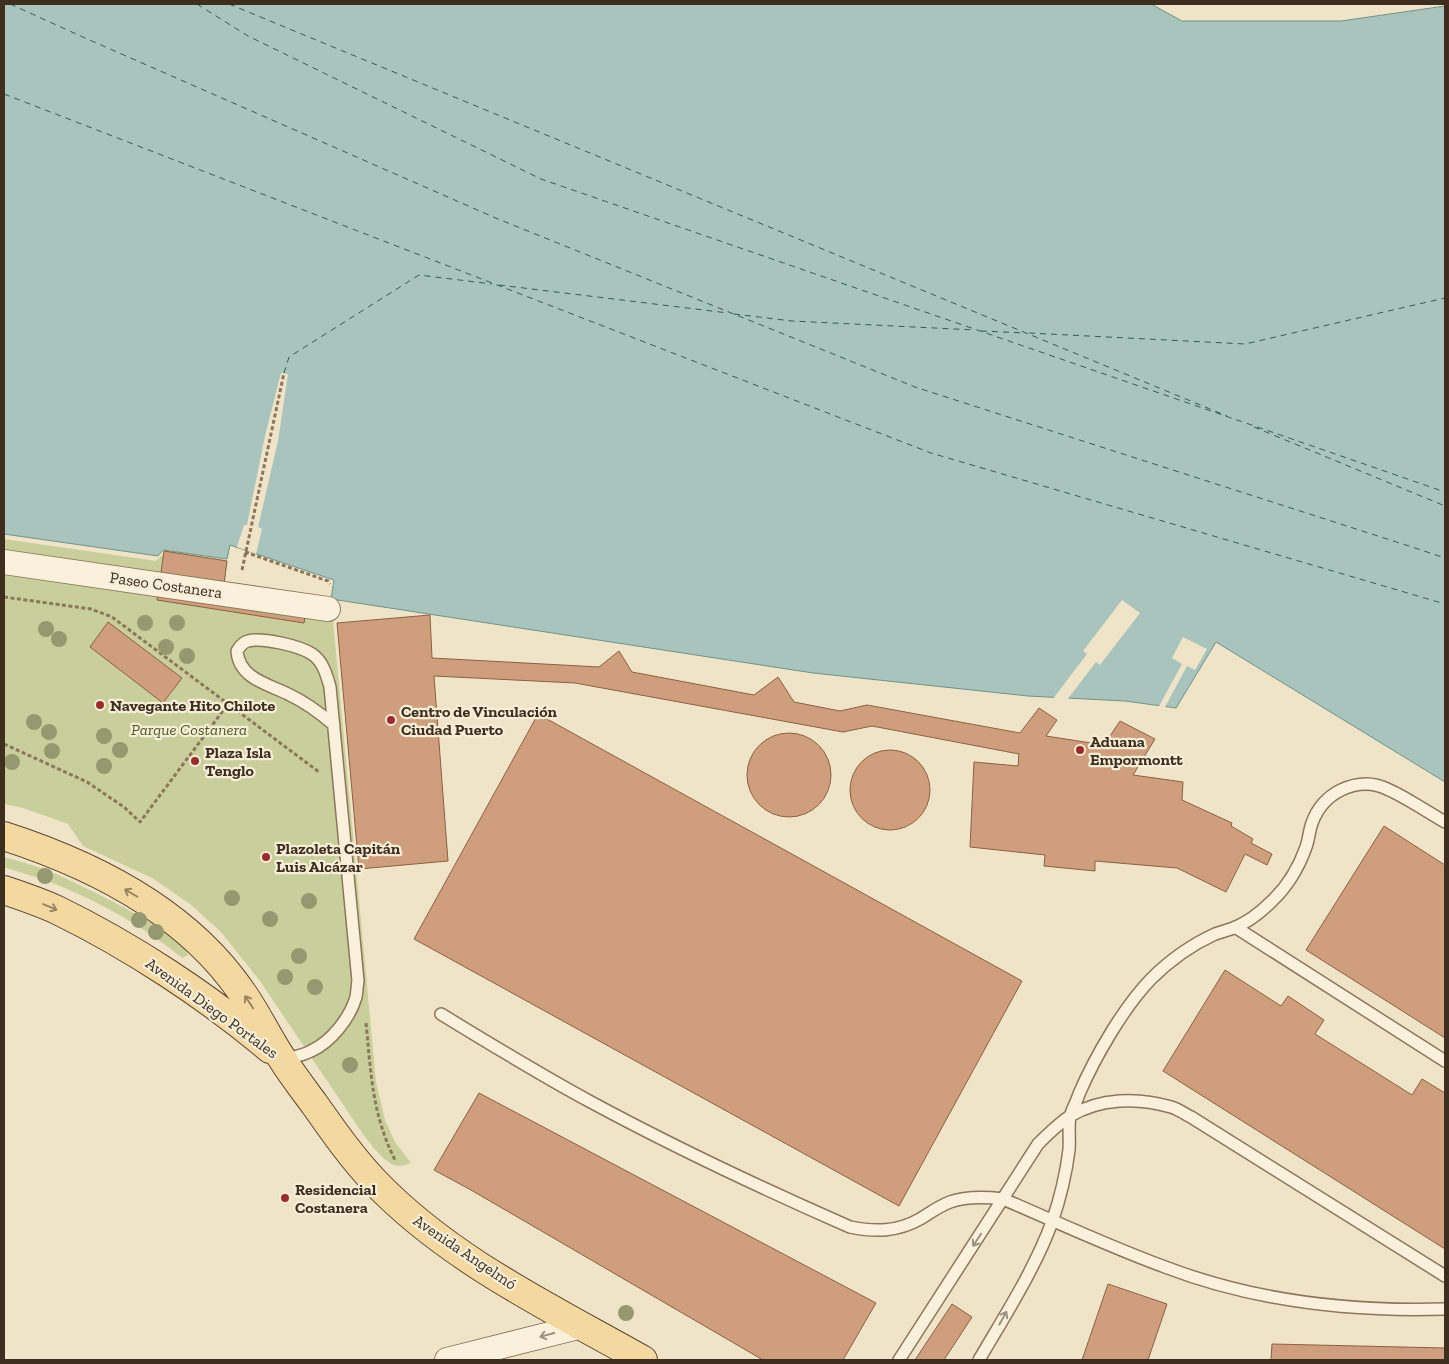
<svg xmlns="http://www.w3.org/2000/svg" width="1449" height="1364" viewBox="0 0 1449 1364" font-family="'Zilla Slab',serif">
  <rect width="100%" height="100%" fill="#f0e4c8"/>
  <path fill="#c9cf9b" d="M4,539L156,561L166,551L227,560L225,582L331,599L376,1082L385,1120L395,1142L411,1163C407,1164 402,1166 399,1166C382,1165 361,1131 352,1118L260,981L221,932L190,904L152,878L83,846L68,824L23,808L4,804Z
    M4,857C22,862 41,867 58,875C80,885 185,934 188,955L182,958C145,927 100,902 55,884C39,877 21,873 4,867Z"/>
  <path fill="#a9c4bc" stroke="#6f938a" d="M4,4H1151L1182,21H1341L1445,6V782L1216,642L1176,708L1125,701L1028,696L813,673L331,599L334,580L230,545L227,559L163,550L158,556L4,534Z"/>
  <path fill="#f0e4c8" d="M281,373L288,374L278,441L258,527L262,529L256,554L237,547L244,525H247L265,436Z
    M1122,600L1140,613L1100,665L1096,662L1067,700H1052L1087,654L1083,651Z
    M1183,637L1207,649L1195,670L1187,666L1164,709L1158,708L1182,664L1172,658Z"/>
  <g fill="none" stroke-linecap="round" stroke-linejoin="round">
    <path stroke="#2f5d5a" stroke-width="1" stroke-dasharray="6 5" stroke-linecap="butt" d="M10,4L85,38L498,219L915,387L1412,547L1445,558
      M197,4L248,36L541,179L1445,492
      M229,4L1227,416
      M4,94L931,453L1445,604
      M499,285L728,313
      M734,314L792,321L975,330
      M981,331L1025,333
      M1029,333L1245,344L1445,298
      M284,373L289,357L419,275L492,284
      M1254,427L1445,506"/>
  </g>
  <path fill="#cf9f7d" stroke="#8d5f41" d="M164,551L227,561L224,584L308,597L304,623L157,600Z
    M430,615L432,658L599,667L619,651L632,672L754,695L778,677L794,702L840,711L867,705L1020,733L1039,708L1057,720L1046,736L1104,745L1120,721L1155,739L1133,775L1183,782L1182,800L1232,823L1231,826L1253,839L1251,843L1272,854L1267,865L1245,854L1226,892L1177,868L1095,861V871L1044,866L1045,855L970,847L974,762L1018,766L1019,754L872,726L843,732L575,683L434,676L448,861L359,869L337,623Z
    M108,622L182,678L163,703L90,647Z
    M538,714L1022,981L899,1206L414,939Z
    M747 775a42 42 0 1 1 84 0a42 42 0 1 1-84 0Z
    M850 790a40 40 0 1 1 80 0a40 40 0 1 1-80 0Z
    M1384,826L1445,865V1038L1306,950Z
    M1225,970L1281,1006L1288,996L1324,1020L1315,1034L1412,1095L1422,1079L1445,1093V1249L1163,1071Z
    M479,1093L876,1303L843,1360H763L471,1190L434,1170Z
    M1108,1284L1167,1304L1148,1360H1082Z
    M952,1304L972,1317L944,1360H915Z
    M1272,1344L1445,1348V1360H1271Z"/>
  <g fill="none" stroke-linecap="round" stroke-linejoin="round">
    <g stroke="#8d765c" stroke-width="14">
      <path id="lane" d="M1235,927L1445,1061
        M441,1014C490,1044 539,1074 589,1101C674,1147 761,1188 850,1227C875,1232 897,1232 920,1219C930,1213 939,1206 950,1202C967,1196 986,1197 1003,1199C1057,1222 1110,1247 1165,1267C1254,1301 1350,1312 1445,1309
        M284,1059C293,1057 302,1056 311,1051C331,1042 350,1018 356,997C357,992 357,986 358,981L330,687C327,676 323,661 312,654C300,646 262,637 248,641C243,642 240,646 237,651C239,678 267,684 288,694C305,702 320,713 334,725
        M899,1360L1038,1144C1048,1134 1058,1124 1070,1116C1100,1098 1138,1097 1171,1107C1178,1109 1185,1114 1191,1117L1445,1276
        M979,1360C1005,1315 1034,1271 1052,1222C1060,1199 1066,1174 1069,1150C1070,1139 1068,1127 1070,1117C1072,1109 1077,1101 1079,1094C1095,1057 1123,1008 1151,979C1169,961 1191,945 1215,934C1221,932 1228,930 1234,928C1248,922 1261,912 1271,902C1287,887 1299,867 1306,847C1309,839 1309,831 1312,823C1317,809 1327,797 1341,790C1369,777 1386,787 1410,801C1422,808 1433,815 1445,822"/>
    </g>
    <g stroke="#8d765c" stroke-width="26">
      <path id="street" d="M4,562L328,609
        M447,1360L582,1326"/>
    </g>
    <g stroke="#5b4430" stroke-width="30">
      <path id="primary" d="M4,836C94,865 186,911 241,991C257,1013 268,1038 283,1060C293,1076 304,1090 315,1105C334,1132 353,1159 375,1182C450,1260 551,1308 643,1360
        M4,890C22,896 40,902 57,910C131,946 207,996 270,1049"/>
    </g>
    <path stroke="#8d765c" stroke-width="3" stroke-dasharray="4 2.5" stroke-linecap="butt" d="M245,552L328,581L330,584
      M242,570L284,373
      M4,597L91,609L112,617L319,772
      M4,744L87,782L124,807L140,822L228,704
      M366,1023C371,1073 372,1114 395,1160"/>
    <use href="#lane" stroke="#faf1dc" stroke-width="11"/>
    <use href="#street" stroke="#faf1dc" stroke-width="24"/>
    <use href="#primary" stroke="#f3d9a0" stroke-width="28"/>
  </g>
  <g fill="#96986f">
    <circle cx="145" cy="623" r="8"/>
    <circle cx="177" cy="623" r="8"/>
    <circle cx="46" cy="629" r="8"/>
    <circle cx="59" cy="639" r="8"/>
    <circle cx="166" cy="647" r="8"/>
    <circle cx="187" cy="656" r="8"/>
    <circle cx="34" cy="722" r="8"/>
    <circle cx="49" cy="732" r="8"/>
    <circle cx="104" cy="736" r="8"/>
    <circle cx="120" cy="750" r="8"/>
    <circle cx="52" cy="751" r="8"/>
    <circle cx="12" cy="762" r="8"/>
    <circle cx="104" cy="766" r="8"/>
    <circle cx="45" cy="876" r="8"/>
    <circle cx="232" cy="898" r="8"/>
    <circle cx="309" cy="901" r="8"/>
    <circle cx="270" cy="919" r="8"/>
    <circle cx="139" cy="920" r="8"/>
    <circle cx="156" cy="932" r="8"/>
    <circle cx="299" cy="956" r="8"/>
    <circle cx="285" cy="977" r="8"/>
    <circle cx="315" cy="987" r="8"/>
    <circle cx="350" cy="1065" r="8"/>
    <circle cx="626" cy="1313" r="8"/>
  </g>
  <defs><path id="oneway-shaft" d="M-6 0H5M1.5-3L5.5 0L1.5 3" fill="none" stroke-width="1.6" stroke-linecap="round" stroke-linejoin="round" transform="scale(1.25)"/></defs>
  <g stroke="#988460">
    <use href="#oneway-shaft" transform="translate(131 893) rotate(-150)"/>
    <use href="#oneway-shaft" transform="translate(50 907) rotate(23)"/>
    <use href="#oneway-shaft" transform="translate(249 1002) rotate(-123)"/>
  </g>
  <g stroke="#9c907e">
    <use href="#oneway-shaft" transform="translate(977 1240) rotate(123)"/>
    <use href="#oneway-shaft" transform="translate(1003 1318) rotate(-61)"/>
    <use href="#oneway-shaft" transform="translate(547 1335) rotate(165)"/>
  </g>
  <g fill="#9e2a2b" stroke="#f7eed8" stroke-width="2">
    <circle cx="100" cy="705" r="5"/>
    <circle cx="391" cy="720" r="5"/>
    <circle cx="1080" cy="750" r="5"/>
    <circle cx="195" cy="761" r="5"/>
    <circle cx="266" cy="857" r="5"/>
    <circle cx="285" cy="1198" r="5"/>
  </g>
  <g text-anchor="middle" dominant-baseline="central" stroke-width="4.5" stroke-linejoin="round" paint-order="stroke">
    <g font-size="16" fill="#3d2e20" stroke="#f7eed8">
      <text transform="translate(166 585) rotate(8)">Paseo Costanera</text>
      <text transform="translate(212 1008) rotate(36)">Avenida Diego Portales</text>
      <text transform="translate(465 1252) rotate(34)">Avenida Angelmó</text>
    </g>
    <g font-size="16" font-weight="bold" fill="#3d2e20" stroke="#f7eed8" text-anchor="start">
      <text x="110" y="705">Navegante Hito Chilote</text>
      <text x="401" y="711">Centro de Vinculación<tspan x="401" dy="18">Ciudad Puerto</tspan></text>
      <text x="1090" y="741">Aduana<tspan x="1090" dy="18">Empormontt</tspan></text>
      <text x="205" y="752">Plaza Isla<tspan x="205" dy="18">Tenglo</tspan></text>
      <text x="276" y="848">Plazoleta Capitán<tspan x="276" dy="18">Luis Alcázar</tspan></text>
      <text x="295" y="1189">Residencial<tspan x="295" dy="18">Costanera</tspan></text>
    </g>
    <g font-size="16" font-style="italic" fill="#4d5a26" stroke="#f7eed8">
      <text x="189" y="729">Parque Costanera</text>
    </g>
  </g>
  <rect width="1449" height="1364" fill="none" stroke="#3d2e20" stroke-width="10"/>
</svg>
